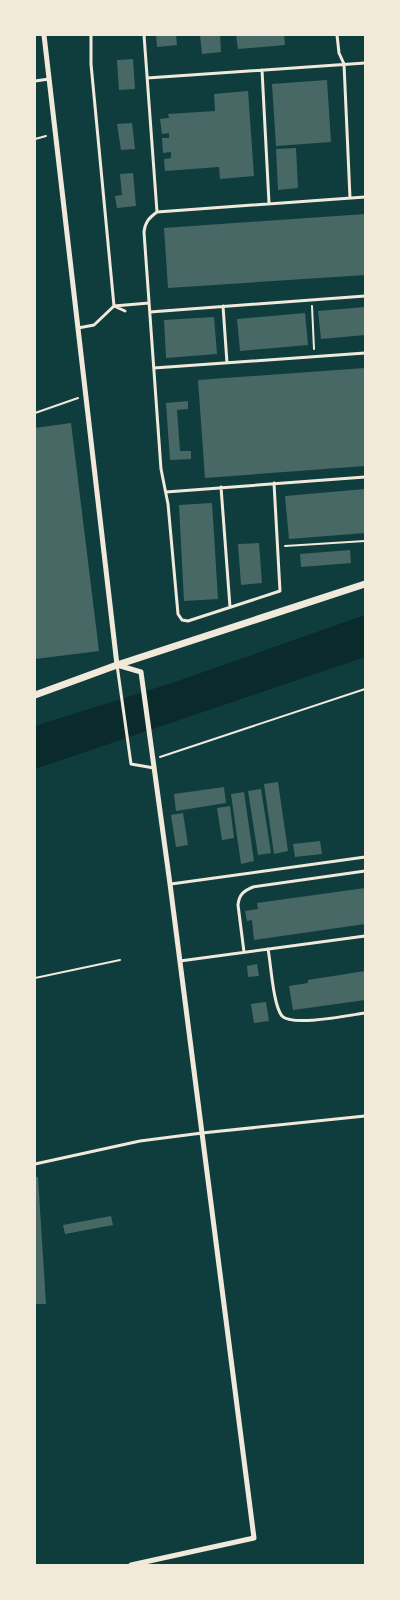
<svg xmlns="http://www.w3.org/2000/svg" width="400" height="1600" viewBox="0 0 400 1600" font-family="Ubuntu,sans-serif">
  <rect width="100%" height="100%" fill="#0f3d3e"/>
  <path fill="#0a2a2b" d="M365,615V657L35,769V726L172,683Z"/>
  <path fill="#486865" d="M156,35H176L177,45L157,47Z
    M200,35H220L221,52L202,54Z
    M236,35H284L285,45L238,49Z
    M133,59L135,89L119,90L117,60Z
    M327,80L331,142L276,146L272,84Z
    M248,91L254,176L220,179L219,167L165,171L164,159L171,158V152L163,153L162,138H169V133L162,134L160,119L169,118L168,114L215,111L214,94Z
    M132,123L135,149L121,150L117,124Z
    M296,148L298,188L278,190L276,149Z
    M133,173L136,206L117,208L115,196L122,195L120,174Z
    M365,214V275L168,288L164,228Z
    M365,307V335L321,339L318,311Z
    M305,313L308,345L240,351L237,319Z
    M214,317L217,354L166,358L164,320Z
    M365,368V466L205,478L198,380Z
    M188,401V409L177,410L180,451H191V459L170,460L166,403Z
    M71,423L99,651L35,659V428Z
    M365,489V533L289,539L285,496Z
    M212,503L218,599L184,601L179,505Z
    M259,543L262,583L241,585L238,544Z
    M350,550L351,563L301,567L300,554Z
    M278,782L288,851L274,854L264,784Z
    M224,787L226,803L176,811L174,794Z
    M261,789L271,853L258,855L248,791Z
    M244,792L254,861L241,864L231,794Z
    M230,806L234,838L222,840L217,808Z
    M183,813L188,845L176,847L171,815Z
    M320,841L322,854L295,857L293,844Z
    M365,888V924L254,940L252,920L247,921L245,911L258,909L257,903Z
    M257,964L259,976L248,977L247,966Z
    M365,971V1000L293,1010L289,986L308,983V980Z
    M266,1002L269,1021L254,1023L251,1004Z
    M35,1177H38L46,1304H35Z
    M111,1216L113,1225L65,1234L63,1225Z"/>
  <g fill="none" stroke-linecap="round" stroke-linejoin="round">
    <path stroke="#f1e9da" stroke-width="2" d="M35,139L46,136
      M312,306L314,349
      M35,413L78,398
      M285,546L365,541
      M160,757L365,689
      M35,978L120,960"/>
    <path stroke="#f1e9da" stroke-width="3" d="M91,35V64L114,306L125,311
      M144,35L157,212L365,197
      M337,35L339,53L344,64L350,198
      M262,70L269,203
      M147,78L365,63
      M35,81L49,79
      M157,212C149,218 145,222 144,232L161,469L168,504L178,614L182,620L188,621L280,591L274,483
      M223,306L227,363
      M150,312L365,296
      M78,328L94,325L114,306L149,303
      M154,368L365,353
      M221,487L230,607
      M166,492L365,477
      M117,665L131,764L154,768
      M171,884L365,857
      M268,949C271,964 273,1005 282,1016C292,1027 350,1015 365,1013
      M244,952L238,905C239,895 243,891 253,887L365,871
      M180,961L365,936
      M35,1164L140,1141L202,1133L365,1116"/>
    <path stroke="#f1e9da" stroke-width="5" d="M44,35L117,665L141,672L170,884L254,1538L131,1565"/>
    <path stroke="#f1e9da" stroke-width="7" d="M35,695L117,665L365,584"/>
  </g>
  <rect width="400" height="1600" fill="none" stroke="#f1e9da" stroke-width="72"/>
</svg>
